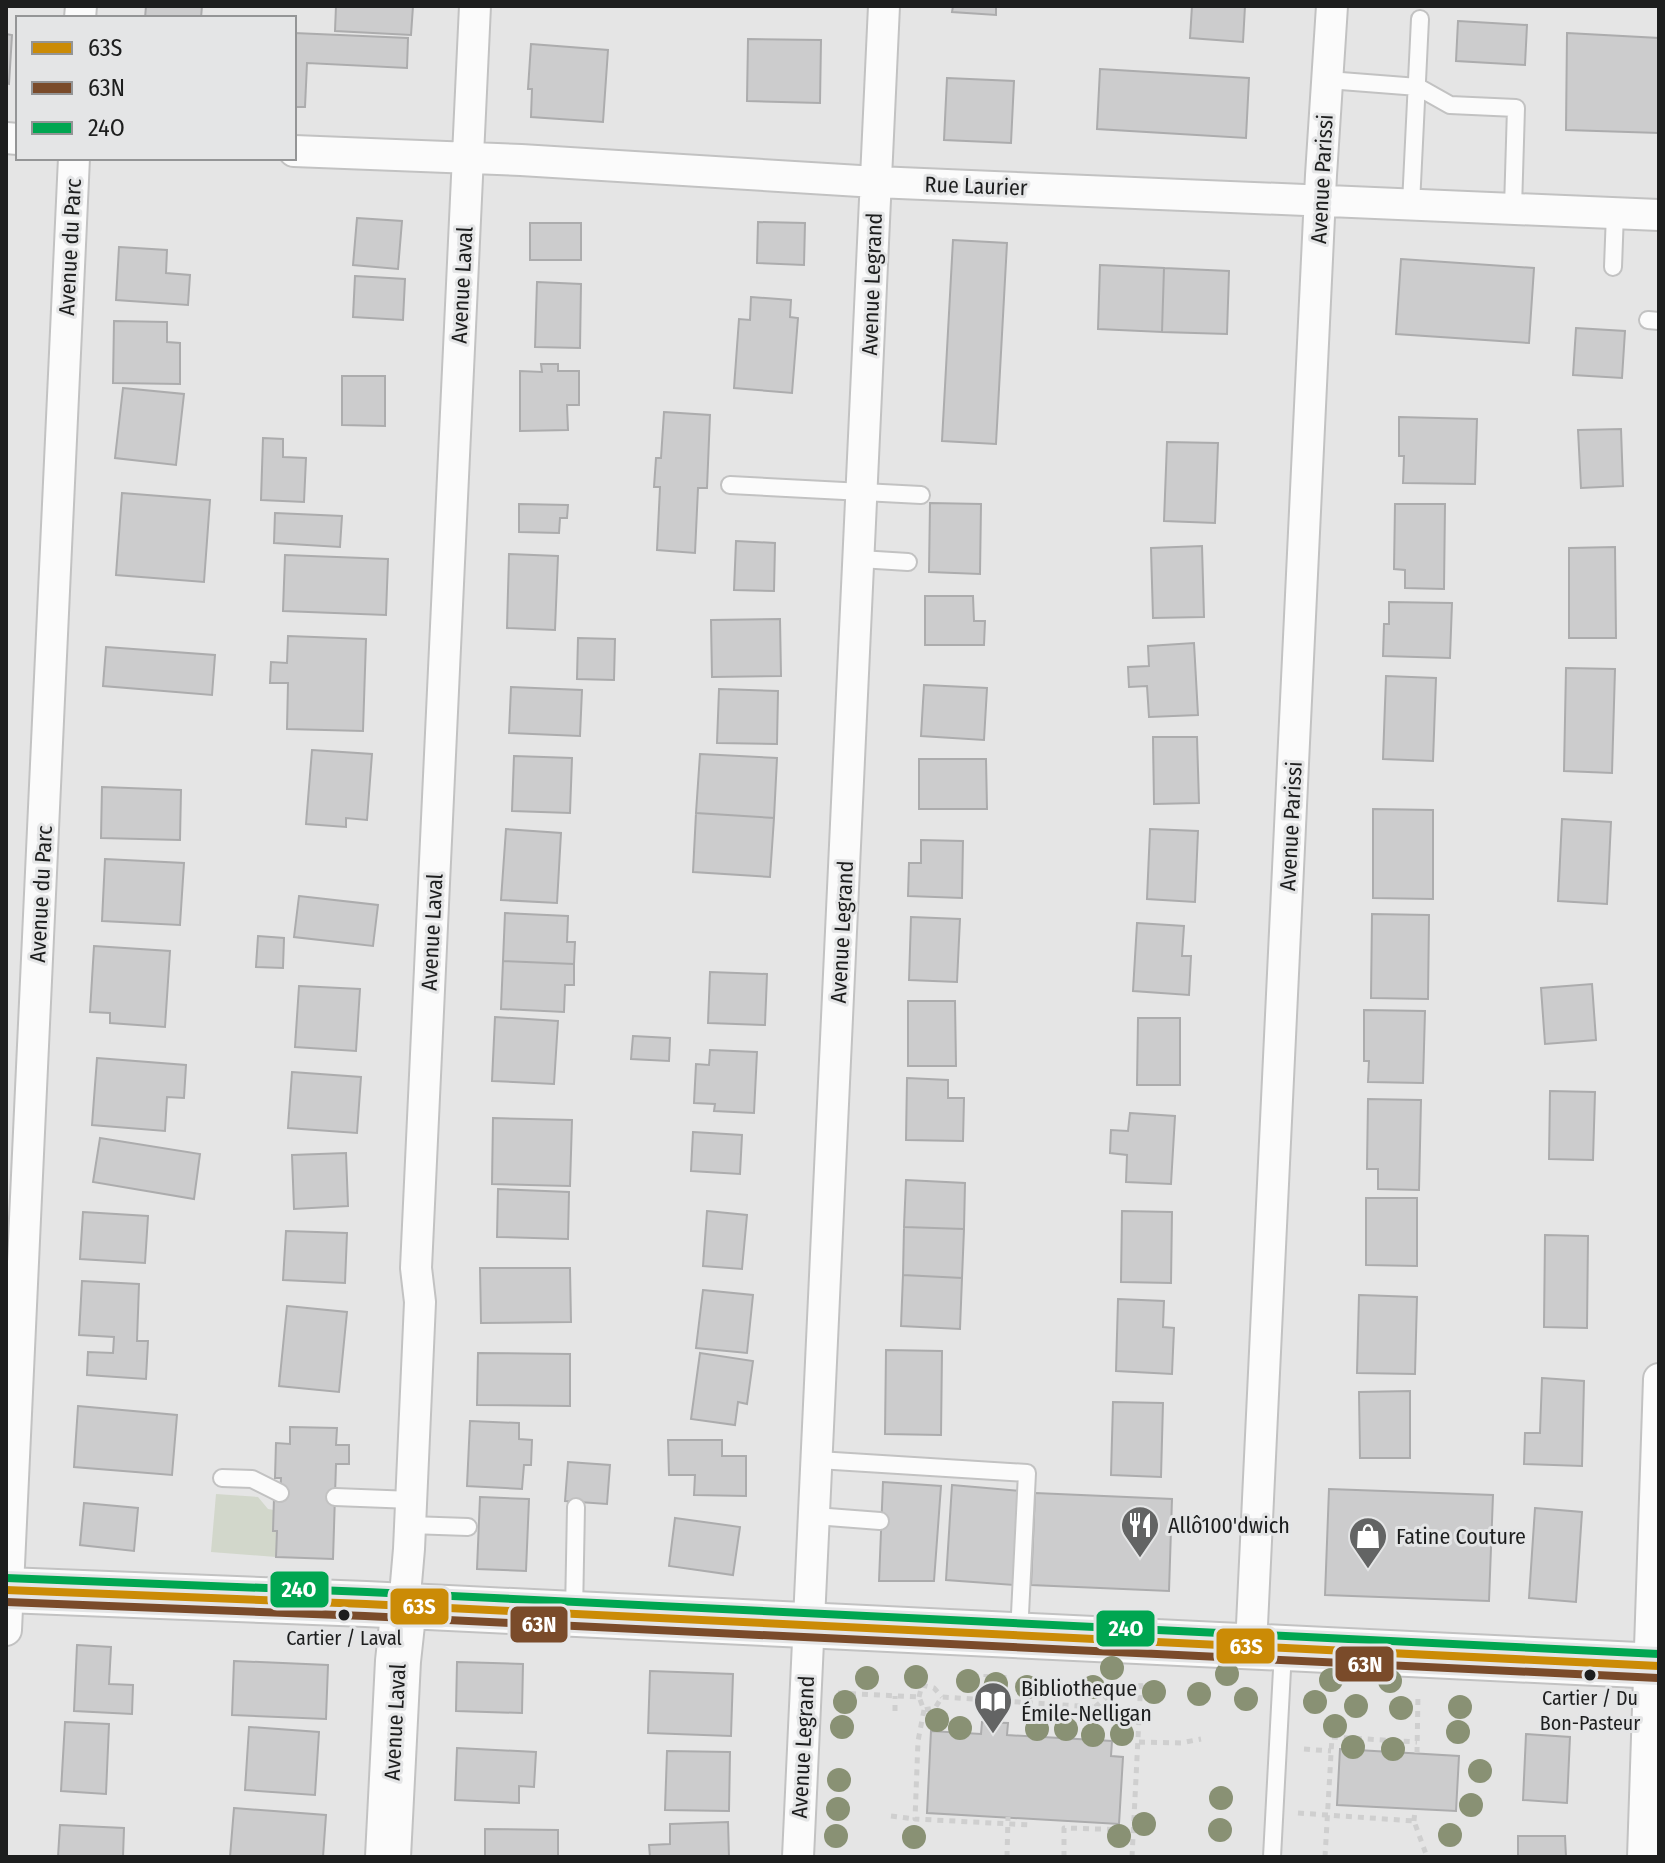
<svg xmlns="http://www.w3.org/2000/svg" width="1665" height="1863" viewBox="0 0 1665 1863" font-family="'Fira Sans Condensed',sans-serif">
  <rect width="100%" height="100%" fill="#e5e5e5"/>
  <path fill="#d2d7cb" d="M216,1494L258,1497L268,1509L274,1510L273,1531H277L276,1557L211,1552Z"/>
  <path fill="#cccccd" stroke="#acacad" stroke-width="2" d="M146,6H202L201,18H145Z
    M336,6H413L411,35L335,31Z
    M953,6H996V15L952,12Z
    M1192,6H1245L1243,42L1190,38Z
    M1458,21L1527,25L1525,65L1456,61Z
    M294,33L408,38L407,68L307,63L305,107H294Z
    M1567,33L1659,38V133L1566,130Z
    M6,34L12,35L9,84L6,83Z
    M748,39L821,40L820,103L747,101Z
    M531,44L608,50L603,122L531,117L532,89H528Z
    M1100,69L1249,78L1246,138L1097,129Z
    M947,78L1014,81L1011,143L944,140Z
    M357,218L402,221L398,269L353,265Z
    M758,222L805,223L804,265L757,263Z
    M530,223H581V260H530Z
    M953,240L1007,243L996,444L942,441Z
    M119,247L167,250L166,273L190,275L188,305L116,300Z
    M1401,259L1534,268L1529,343L1396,334Z
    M1100,265L1164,268L1162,332L1098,329Z
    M1164,268L1229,271L1227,334L1162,332Z
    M355,276L405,279L403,320L353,317Z
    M537,282L581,284L580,348L535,347Z
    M751,297L791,300L790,317L798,318L792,393L734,388L739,319L750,320Z
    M114,321L167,322V342L180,343V384L113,383Z
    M1576,328L1625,331L1622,378L1573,375Z
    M541,364H558V371H579V405H567L568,430L520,431V371L542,372Z
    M342,376H385V426L342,425Z
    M123,388L184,394L176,465L115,458Z
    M664,412L710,415L707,488H698L695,553L657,550L660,487H654L656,458H661Z
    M1399,417L1477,419L1475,484L1403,483L1404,456H1399Z
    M1621,429L1623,486L1581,488L1578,430Z
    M263,438L283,439V457L306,458L304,502L261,500Z
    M1167,442L1218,443L1215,523L1164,521Z
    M122,493L210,500L204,582L116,575Z
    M930,503L981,504L980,574L929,572Z
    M519,504L568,505L567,518H560L559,533L519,532Z
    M1395,504H1445L1444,589L1405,588V570L1394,569Z
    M275,513L342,516L340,547L274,543Z
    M736,541L775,543L774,591L734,590Z
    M1202,546L1204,617L1153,618L1151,548Z
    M1615,547L1616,638H1569V548Z
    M509,554L558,556L555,630L507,628Z
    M285,555L388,559L386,615L283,611Z
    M925,596H973L974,621H985L984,645H925Z
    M1389,602L1452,603L1450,658L1383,656L1384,624H1389Z
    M780,619L781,676L712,677L711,620Z
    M288,636L366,639L363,731L287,729L288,683H270L271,662L287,663Z
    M578,638L615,639L614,680L577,679Z
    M1194,643L1198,715L1149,717L1147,686L1129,687L1128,667L1149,666L1148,646Z
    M106,647L215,655L212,695L103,686Z
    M1566,668L1615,669L1612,773L1564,771Z
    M1386,676L1436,678L1433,761L1383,759Z
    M924,685L987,688L984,740L921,736Z
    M511,687L582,690L580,736L509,733Z
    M719,689L778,691L777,744L717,743Z
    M1153,737H1197L1199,803L1154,804Z
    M312,750L372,754L367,820L346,818V827L306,824Z
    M700,754L777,758L774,818L696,813Z
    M514,756L572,758L570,813L512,811Z
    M919,759H986L987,809H919Z
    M102,787L181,790L180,840L101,838Z
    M1373,809L1433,810V899L1373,898Z
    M696,813L774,818L770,877L693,872Z
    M1562,819L1611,822L1607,904L1558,901Z
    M506,829L561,833L557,903L501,900Z
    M1150,829L1198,831L1195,902L1147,899Z
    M921,840L963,841L962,898L908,896L909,863H921Z
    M105,859L184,863L180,925L102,921Z
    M299,896L378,905L373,946L294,937Z
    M505,913L568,916L567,942H575L574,964L503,961Z
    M1372,914L1429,915L1428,999L1371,998Z
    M911,917L960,919L957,982L909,980Z
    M1137,923L1184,926L1182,956H1191L1189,995L1133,991Z
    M258,936L284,938L283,968L256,967Z
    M94,946L170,951L165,1027L110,1023V1013L90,1012Z
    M503,961L574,964V985H565L564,1012L501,1009Z
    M710,972L767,974L765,1025L708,1023Z
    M1592,984L1596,1040L1545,1044L1541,988Z
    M299,986L360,989L356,1051L295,1047Z
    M908,1001H955L956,1066H908Z
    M1364,1010L1425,1011L1423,1083L1368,1082L1369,1061H1364Z
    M495,1017L558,1021L554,1084L492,1081Z
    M1138,1018H1180V1085H1137Z
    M633,1036L670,1038L669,1061L631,1059Z
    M710,1050L757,1052L754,1113L714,1111L715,1104L694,1103L696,1064L709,1065Z
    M97,1058L186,1065L184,1098L167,1097L165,1131L92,1125Z
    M292,1072L361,1077L357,1133L288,1128Z
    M907,1078L948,1080V1098H964L963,1141L906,1140Z
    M1550,1091L1595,1092L1593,1160L1549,1159Z
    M1368,1099L1421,1100L1419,1190L1378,1189V1169H1367Z
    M1130,1113L1175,1116L1171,1184L1126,1182L1127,1155L1110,1153L1111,1130L1128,1131Z
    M493,1118L572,1120L570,1186L492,1184Z
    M693,1132L742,1135L740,1174L691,1171Z
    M100,1138L200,1154L194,1199L93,1182Z
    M346,1153L348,1206L294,1209L292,1155Z
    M906,1180L965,1183L964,1229L904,1227Z
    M498,1189L569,1192L568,1239L497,1237Z
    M1366,1198H1417V1266L1366,1265Z
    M707,1211L747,1215L742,1269L703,1266Z
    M1122,1211L1172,1212L1171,1283L1121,1282Z
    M83,1212L148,1216L145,1263L80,1259Z
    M904,1227L964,1229L962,1278L903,1275Z
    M286,1231L347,1233L345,1283L283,1280Z
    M1545,1235L1588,1236L1587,1328L1544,1327Z
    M480,1268H570L571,1322L481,1323Z
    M903,1275L962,1278L960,1329L901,1326Z
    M82,1281L139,1284L137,1341H148L146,1379L87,1375L88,1352L113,1353L114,1337L79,1335Z
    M703,1290L753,1295L747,1353L696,1348Z
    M1359,1295L1417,1297L1415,1374L1357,1373Z
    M1118,1299L1164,1301L1163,1327L1174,1328L1172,1374L1116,1371Z
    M287,1306L347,1312L339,1392L279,1386Z
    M886,1350L942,1351L941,1435L885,1434Z
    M478,1353L570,1354V1406L477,1405Z
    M700,1353L753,1361L747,1404L738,1402L735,1425L691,1419Z
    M1542,1378L1584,1381L1582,1466L1524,1464L1525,1433H1540Z
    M1410,1391V1458H1360L1359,1392Z
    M1113,1402L1163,1403L1161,1477L1111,1475Z
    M78,1406L177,1415L172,1475L74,1467Z
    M470,1421L519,1423V1439L532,1440L531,1465H524L522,1489L467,1486Z
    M290,1427L337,1428L336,1445H349V1464H336L333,1559L276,1557L277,1531H273L274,1498L280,1499L281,1478H275L276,1443L290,1444Z
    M668,1440H722V1456H746V1496L694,1495L695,1475H669Z
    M568,1462L610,1465L607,1504L565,1501Z
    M883,1482L941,1486L934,1581H879Z
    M952,1485L1021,1491L1014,1585L946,1580Z
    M1329,1489L1493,1495L1489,1601L1325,1595Z
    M1035,1493L1172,1499L1169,1591L1031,1585Z
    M480,1497L529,1499L526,1571L477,1569Z
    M84,1503L138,1508L134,1551L80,1545Z
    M1535,1508L1582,1512L1576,1602L1529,1598Z
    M675,1518L740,1527L733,1575L669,1566Z
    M77,1645L111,1647L109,1684L133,1685L132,1714L74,1711Z
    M234,1661L328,1665L326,1719L232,1715Z
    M457,1662L523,1664L522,1713L456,1711Z
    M650,1671L733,1674L731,1736L648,1733Z
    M65,1722L109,1724L106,1794L61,1791Z
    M982,1722L1008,1723L1007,1735L1112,1741L1111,1756L1123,1757L1119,1824L927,1813L931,1731L981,1734Z
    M249,1727L319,1732L315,1795L245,1790Z
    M1526,1734L1570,1737L1567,1803L1523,1800Z
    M457,1748L536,1752L534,1787L519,1786V1803L455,1800Z
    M1340,1749L1459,1756L1456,1811L1337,1805Z
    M667,1751L730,1752L729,1811L665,1810Z
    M234,1808L326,1815L323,1857H230Z
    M728,1822L729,1857H650L649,1845L670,1844V1824Z
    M60,1825L124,1828L123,1857H58Z
    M485,1829L558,1830V1857H485Z
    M1518,1836H1565L1566,1857H1518Z"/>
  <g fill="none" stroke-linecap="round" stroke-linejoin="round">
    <g stroke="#c2c2c2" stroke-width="20">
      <path id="lane" d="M1328,80L1418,87L1450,105L1516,108L1513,208
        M1411,204L1420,19
        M1613,267L1615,213
        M1648,320L1659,321
        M730,485L921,495
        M860,559L908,562
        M818,1460L1027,1473L1019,1634
        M222,1478L252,1479L280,1493
        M335,1497L412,1500
        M815,1516L880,1521
        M410,1525L468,1527
        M574,1613L576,1507
        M1272,1857L1283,1651"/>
    </g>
    <g stroke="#c2c2c2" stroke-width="34">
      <path id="street" d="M80,18L81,6
        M6,138L18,139
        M294,151L521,160L876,182L1659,215
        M404,1606L409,1549L420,1302L416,1268L475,6
        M6,1630L74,158
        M1251,1646L1321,175L1332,6
        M798,1857L884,6
        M1643,1857L1659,1379"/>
    </g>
    <g stroke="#c2c2c2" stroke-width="48">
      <path id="secondary" d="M6,1590L366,1604L1659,1666
        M388,1857L398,1661L404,1606"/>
    </g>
    <path stroke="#cfcfcf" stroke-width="5" stroke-dasharray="6 6" stroke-linecap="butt" d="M838,1693L919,1697L924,1710L935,1708L942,1697L1095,1707L1099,1715L1140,1718
      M919,1697L922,1685L934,1688L942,1697
      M985,1701L986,1674
      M1003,1701L1004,1675
      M1095,1707L1109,1695V1679
      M924,1710L918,1741L915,1819L1031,1825
      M895,1711V1696
      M992,1722V1701
      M1139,1742L1181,1743L1201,1739
      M1304,1749L1331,1751
      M1417,1753L1418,1694
      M1298,1813L1414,1821L1427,1857
      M891,1816L915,1819
      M1414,1821L1415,1809
      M1007,1857L1008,1817
      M1064,1857V1828L1134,1830
      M1132,1857L1141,1679
      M1325,1857L1332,1737L1417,1742"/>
    <use href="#lane" stroke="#fbfbfb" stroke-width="16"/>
    <use href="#street" stroke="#fbfbfb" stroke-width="30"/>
    <use href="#secondary" stroke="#fbfbfb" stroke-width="44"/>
    <g stroke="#e4e5e6" stroke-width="14">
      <path id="bus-1" d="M6,1590L366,1604L1659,1666"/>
    </g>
    <g stroke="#e4e5e6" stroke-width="14">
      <path id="bus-2" d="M6,1602L365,1616L1658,1678"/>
    </g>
    <g stroke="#e4e5e6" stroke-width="14">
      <path id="bus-3" d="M6,1578L367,1592L1659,1654"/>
    </g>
    <use href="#bus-1" stroke="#cb8b06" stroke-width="8"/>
    <use href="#bus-2" stroke="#7a4b2a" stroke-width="8"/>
    <use href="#bus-3" stroke="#00a651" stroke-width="8"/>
  </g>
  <g fill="#899174">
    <circle cx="1112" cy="1668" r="12"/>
    <circle cx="1227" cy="1674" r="12"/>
    <circle cx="916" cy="1677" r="12"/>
    <circle cx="867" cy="1678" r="12"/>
    <circle cx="1331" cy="1680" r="12"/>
    <circle cx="968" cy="1681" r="12"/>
    <circle cx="1390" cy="1681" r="12"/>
    <circle cx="996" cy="1684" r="12"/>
    <circle cx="1027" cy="1687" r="12"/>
    <circle cx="1093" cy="1687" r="12"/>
    <circle cx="1154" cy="1692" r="12"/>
    <circle cx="1199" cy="1694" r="12"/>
    <circle cx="1246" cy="1699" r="12"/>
    <circle cx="845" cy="1702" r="12"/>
    <circle cx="1315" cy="1702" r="12"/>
    <circle cx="1356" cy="1706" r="12"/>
    <circle cx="1460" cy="1707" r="12"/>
    <circle cx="1401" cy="1708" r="12"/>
    <circle cx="937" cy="1720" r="12"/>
    <circle cx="1335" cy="1726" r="12"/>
    <circle cx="842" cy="1727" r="12"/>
    <circle cx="960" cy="1728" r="12"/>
    <circle cx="1037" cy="1729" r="12"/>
    <circle cx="1066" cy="1729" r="12"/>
    <circle cx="1458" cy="1732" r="12"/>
    <circle cx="1122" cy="1734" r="12"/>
    <circle cx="1093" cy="1735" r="12"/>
    <circle cx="1353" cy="1747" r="12"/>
    <circle cx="1393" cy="1749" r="12"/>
    <circle cx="1480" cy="1771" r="12"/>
    <circle cx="839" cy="1780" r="12"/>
    <circle cx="1221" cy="1798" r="12"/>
    <circle cx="1471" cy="1805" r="12"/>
    <circle cx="838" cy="1809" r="12"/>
    <circle cx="1144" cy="1824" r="12"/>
    <circle cx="1220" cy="1830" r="12"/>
    <circle cx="1450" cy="1835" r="12"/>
    <circle cx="836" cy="1836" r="12"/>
    <circle cx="1119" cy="1836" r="12"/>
    <circle cx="914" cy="1837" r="12"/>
  </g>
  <defs>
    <g id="restaurant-pin" transform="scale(2)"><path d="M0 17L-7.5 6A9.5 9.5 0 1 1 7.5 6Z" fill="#636464" stroke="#e4e5e6"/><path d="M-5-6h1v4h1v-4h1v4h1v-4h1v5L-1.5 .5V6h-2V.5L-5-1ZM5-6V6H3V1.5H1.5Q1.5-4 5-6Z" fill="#fff"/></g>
    <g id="shop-pin" transform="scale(2)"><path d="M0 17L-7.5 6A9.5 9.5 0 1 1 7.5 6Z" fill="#636464" stroke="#e4e5e6"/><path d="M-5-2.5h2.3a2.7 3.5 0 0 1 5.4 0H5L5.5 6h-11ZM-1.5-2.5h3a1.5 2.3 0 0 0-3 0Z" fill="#fff"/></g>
    <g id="library-pin" transform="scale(2)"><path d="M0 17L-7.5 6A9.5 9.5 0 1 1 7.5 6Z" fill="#636464" stroke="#e4e5e6"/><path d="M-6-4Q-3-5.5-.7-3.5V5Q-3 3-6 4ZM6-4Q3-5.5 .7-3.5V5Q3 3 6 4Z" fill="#fff"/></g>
  </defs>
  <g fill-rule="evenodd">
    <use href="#restaurant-pin" x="1140" y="1525"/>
    <use href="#shop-pin" x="1368" y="1536"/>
    <use href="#library-pin" x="993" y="1701"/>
  </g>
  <g fill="#1d1e1e" stroke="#e4e5e6" stroke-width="3">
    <circle cx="344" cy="1615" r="7"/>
    <circle cx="1590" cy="1675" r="7"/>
  </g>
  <g text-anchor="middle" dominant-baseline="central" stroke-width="6" stroke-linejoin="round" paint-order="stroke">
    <g font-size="20" fill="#1d1e1e" stroke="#e4e5e6">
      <text x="344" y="1638">Cartier / Laval</text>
      <text x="1590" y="1698">Cartier / Du<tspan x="1590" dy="25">Bon-Pasteur</tspan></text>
    </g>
    <g font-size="22" fill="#1d1e1e" stroke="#e4e5e6">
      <text transform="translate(1322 179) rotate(-87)">Avenue Parissi</text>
      <text transform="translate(976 186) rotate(2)">Rue Laurier</text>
      <text transform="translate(70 247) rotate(-87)">Avenue du Parc</text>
      <text transform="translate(872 284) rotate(-88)">Avenue Legrand</text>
      <text transform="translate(462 285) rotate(-87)">Avenue Laval</text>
      <text transform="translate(1291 826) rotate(-87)">Avenue Parissi</text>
      <text transform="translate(41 894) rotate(-87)">Avenue du Parc</text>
      <text transform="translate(432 932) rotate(-87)">Avenue Laval</text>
      <text transform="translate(842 932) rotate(-87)">Avenue Legrand</text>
      <text transform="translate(395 1722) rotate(-87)">Avenue Laval</text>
      <text transform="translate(803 1747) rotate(-87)">Avenue Legrand</text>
    </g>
    <g font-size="22" fill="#1d1e1e" stroke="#e4e5e6" text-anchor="start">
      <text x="1168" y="1525">Allô100'dwich</text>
      <text x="1396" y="1536">Fatine Couture</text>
      <text x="1021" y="1688">Bibliotheque<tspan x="1021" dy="25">Émile-Nelligan</tspan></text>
    </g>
  </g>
  <g stroke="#e4e5e6" stroke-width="3">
    <rect x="269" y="1570" width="61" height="39" rx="8" fill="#00a651"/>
    <rect x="389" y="1587" width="61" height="39" rx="8" fill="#cb8b06"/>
    <rect x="509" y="1605" width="60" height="39" rx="8" fill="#7a4b2a"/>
    <rect x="1095" y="1609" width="61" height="39" rx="8" fill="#00a651"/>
    <rect x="1215" y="1627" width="61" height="38" rx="8" fill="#cb8b06"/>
    <rect x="1334" y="1645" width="61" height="38" rx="8" fill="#7a4b2a"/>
  </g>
  <g font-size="22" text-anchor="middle" font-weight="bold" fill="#fff">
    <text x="299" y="1597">24O</text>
    <text x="419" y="1614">63S</text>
    <text x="539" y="1632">63N</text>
    <text x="1126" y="1636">24O</text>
    <text x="1246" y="1654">63S</text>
    <text x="1365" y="1672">63N</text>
  </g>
  <rect width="1665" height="1863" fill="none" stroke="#1d1e1e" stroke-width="16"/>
  <rect x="16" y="16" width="280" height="144" fill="#e4e5e6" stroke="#949596" stroke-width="2"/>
  <rect x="32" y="42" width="40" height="12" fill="#cb8b06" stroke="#949596" stroke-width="2"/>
  <text x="88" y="56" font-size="24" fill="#1d1e1e">63S</text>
  <rect x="32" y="82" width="40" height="12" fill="#7a4b2a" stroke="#949596" stroke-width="2"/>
  <text x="88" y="96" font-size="24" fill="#1d1e1e">63N</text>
  <rect x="32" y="122" width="40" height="12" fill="#00a651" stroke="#949596" stroke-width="2"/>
  <text x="88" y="136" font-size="24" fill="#1d1e1e">24O</text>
</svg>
